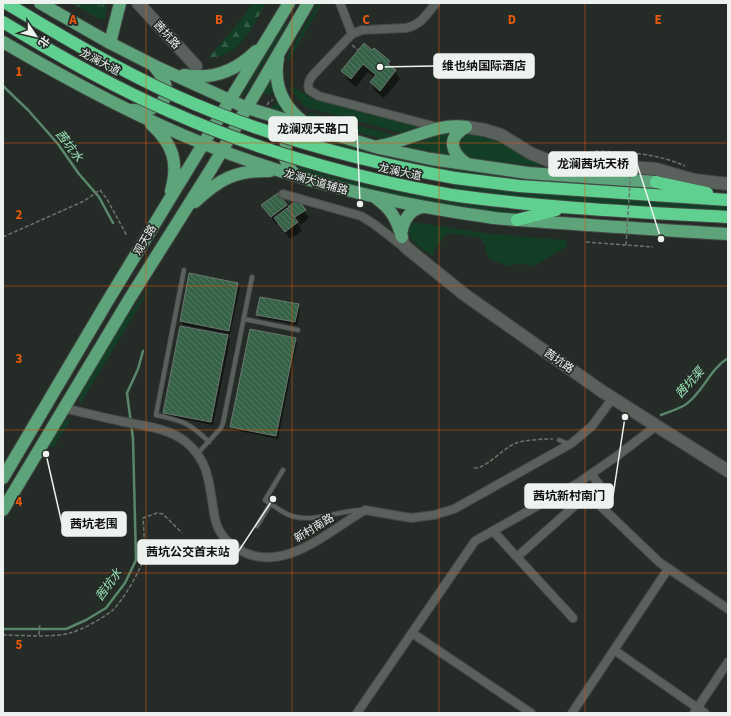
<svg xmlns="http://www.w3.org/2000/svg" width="731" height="716" viewBox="0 0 731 716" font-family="'Source Sans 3','Noto Sans SC',sans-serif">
  <defs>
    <pattern id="forest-firs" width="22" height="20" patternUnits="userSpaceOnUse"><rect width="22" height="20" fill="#123e26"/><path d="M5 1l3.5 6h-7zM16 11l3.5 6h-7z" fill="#355a46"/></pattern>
    <pattern id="park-tufts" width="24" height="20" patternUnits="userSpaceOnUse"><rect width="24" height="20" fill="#123e26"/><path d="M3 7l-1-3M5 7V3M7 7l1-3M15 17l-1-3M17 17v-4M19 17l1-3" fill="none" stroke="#355a46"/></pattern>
    <pattern id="building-back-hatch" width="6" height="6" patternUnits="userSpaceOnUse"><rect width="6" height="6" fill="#366347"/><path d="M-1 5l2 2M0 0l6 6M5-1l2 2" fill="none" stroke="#537a62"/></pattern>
  </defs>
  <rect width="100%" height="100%" fill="#252c27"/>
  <path fill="#123e26" d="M318,3H322L289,60L286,59Z
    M285,23L287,24L242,99L241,97Z
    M273,73L276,93L261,94Z
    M295,77H296L292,86L311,98L420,127L419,129L402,133L305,107L290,89Z
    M279,100L291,115L269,109Z
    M309,113L403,137L391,139H382L310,119L307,118Z
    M454,131L455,156L406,147L435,134Z
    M465,132L491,136L558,166L555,168L467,158L462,156L457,142Z
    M298,135H306L411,161L463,170L517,178L620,184L671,190C604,186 537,184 470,174C412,164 355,150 298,135Z
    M290,164C370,189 451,205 535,213V214H492L411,202L300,170Z
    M454,184L526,193L728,206V211L540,199L453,188Z
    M414,222L491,234L565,240L567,242L566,247L534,266L520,263L509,266L491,260L485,251L486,246L479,237L447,233L434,251V257C420,246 408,244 408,225Z
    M153,283L80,404L79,399L80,395L124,321Z
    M72,417L53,448L49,446L64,422Z"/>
  <path fill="url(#forest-firs)" d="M253,3H266C256,20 243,49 223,55C219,57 213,57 208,58L241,20Z"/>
  <path fill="url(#park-tufts)" d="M71,3H107L105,19H100Z"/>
  <path fill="#0007" fill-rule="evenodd" d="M364,45L389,62L400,79L384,98L375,91L371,83L375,77L368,72L356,87L347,79L342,71Z
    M298,201L309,218L301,225L297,220H296L302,231L290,239L278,222L276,224L263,205H286L288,209ZM292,212L295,218L294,219L290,214Z
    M238,284L240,287L230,334L183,325L181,321Z
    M298,305L300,309L297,325L260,318L258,314Z
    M181,327L228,336L230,340L213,425L166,416L164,412Z
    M295,339L297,343L278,439L234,430L232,427Z"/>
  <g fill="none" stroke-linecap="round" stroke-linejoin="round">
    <path stroke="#59876a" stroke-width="2.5" d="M3,86L28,110L58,144L79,174L99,197L113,223
      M661,415C669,412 678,409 685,405C703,393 709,370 728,358
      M3,629H66L86,620L106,608L125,583L136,560L133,439L127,393L138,369L143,351"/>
  </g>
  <path fill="url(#building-back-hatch)" stroke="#6e7570" d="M364,43L372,50L374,48L390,61L388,64L396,70L380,91L370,82L376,75L363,64L351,79L341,71Z
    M278,193L287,205L271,217L261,205Z
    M298,200L306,210L295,217L288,207Z
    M287,208L298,222L285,232L274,218Z
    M189,273L238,283L229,331L180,321Z
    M260,297L299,304L295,322L256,315Z
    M180,326L228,335L211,422L163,413Z
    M250,329L296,338L276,436L230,427Z"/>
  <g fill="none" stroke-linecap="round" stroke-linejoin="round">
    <g stroke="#444946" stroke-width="5.5">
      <path id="lane" d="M184,270L156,415C182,421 189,422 209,442
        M244,319L298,330
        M559,440L564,442L568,445
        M197,454L221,428L223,423L252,277
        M283,470L265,500C273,505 282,513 292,516C314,523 340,510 362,510
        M257,526L271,503"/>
    </g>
    <g stroke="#444946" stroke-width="10">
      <path id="street" d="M340,3L352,34
        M436,3C427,14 421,25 406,28L362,30L352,34L313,75C309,80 307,84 309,90L319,96L437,127
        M283,194L361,216L374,224L405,248
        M63,408C82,412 101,417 120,421C142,426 167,427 186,442C210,462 209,485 214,513C216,529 223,539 236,548C281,577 327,532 365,510L411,518L434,515L454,509L572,443L592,426L612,399
        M588,494L659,562L728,609
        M493,531L573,618
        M517,557L599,484L591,474
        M412,633L531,713
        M614,650L705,713
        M357,713L475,541L578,483L617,456L656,426
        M572,713L668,569
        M694,713L728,662"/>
    </g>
    <g stroke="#444946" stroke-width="14">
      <path id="secondary" d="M138,3L196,66
        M466,127L485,130L501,135L532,154L550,161L656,169L694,180L728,184
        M402,237L403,244L408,249L465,295L603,392L728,471"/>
    </g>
    <g stroke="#444946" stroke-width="14">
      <path id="primary" d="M40,3L110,43L159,68L247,108L379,148L431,159L528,173L656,182
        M3,42C68,80 134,116 204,144C295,180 390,204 488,217C498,219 508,219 518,220C588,225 658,230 728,234
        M110,43L120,3
        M278,58C273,85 283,107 305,123
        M184,75C212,80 236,71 256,51
        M131,110C166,112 177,93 154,66
        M151,124C173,144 179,162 171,191
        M466,127C446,138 451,153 467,164
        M379,146C407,142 437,122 466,127
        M297,176C282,165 280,143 296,133C301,130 306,129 311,128
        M377,199C392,209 397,221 402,237
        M195,202C219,179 236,170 270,171
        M401,234C403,222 409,209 423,207
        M3,478L107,302L289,3
        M3,510L130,298L213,166L308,3"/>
    </g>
    <g stroke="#444946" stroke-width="14">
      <path id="highway" d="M455,178L519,186L728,200
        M656,182L707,193
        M452,195C544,208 636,212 728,217
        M517,220L556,210"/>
    </g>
    <path stroke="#6d736f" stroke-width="1.5" stroke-dasharray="4 2" stroke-linecap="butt" d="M352,45L358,50
      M267,105L269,102L273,100
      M595,151C627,152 656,153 685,166
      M3,237L84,201L100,190L107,199L127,236
      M586,242L653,247
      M474,468C486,469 503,448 516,443C524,440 544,439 553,439
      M3,635C23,635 51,638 70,633C82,630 103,618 113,610C122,601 141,571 143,558C145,545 144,531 143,518L157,513L163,514L182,533
      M39,635L40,623"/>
    <use href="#lane" stroke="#5a615c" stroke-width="4"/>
    <use href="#street" stroke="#5a615c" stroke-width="8"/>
    <use href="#secondary" stroke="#5a615c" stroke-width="12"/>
    <use href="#primary" stroke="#5da47b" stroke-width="12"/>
    <use href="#highway" stroke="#5fd08f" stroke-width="12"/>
    <g stroke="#444946" stroke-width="14" stroke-linecap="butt">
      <path id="highway-bridge" d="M6,3C61,36 117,69 176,96C265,136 359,161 455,178
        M3,22C57,55 113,87 171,112C261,152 356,178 452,195"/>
    </g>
    <path stroke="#6d736f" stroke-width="1.5" stroke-dasharray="4 2" stroke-linecap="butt" d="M626,245L632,152"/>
    <use href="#highway-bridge" stroke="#5fd08f" stroke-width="12"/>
  </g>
  <path fill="none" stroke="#e8590c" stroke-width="1" stroke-opacity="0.55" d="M146,3V713M292,3V713M439,3V713M585,3V713M3,143H728M3,286H728M3,430H728M3,573H728"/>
  <g text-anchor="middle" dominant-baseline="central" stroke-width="3.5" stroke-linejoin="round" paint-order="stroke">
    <g font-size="11" fill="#edf2ef" stroke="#252c27">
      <text transform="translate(167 35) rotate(48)">茜坑路</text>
      <text transform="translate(100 62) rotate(28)">龙澜大道</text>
      <text transform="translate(400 172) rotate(12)">龙澜大道</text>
      <text transform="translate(316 182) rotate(16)">龙澜大道辅路</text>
      <text transform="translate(145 240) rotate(-59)">观天路</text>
      <text transform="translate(559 361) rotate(35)">茜坑路</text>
      <text transform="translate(314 528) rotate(-31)">新村南路</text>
    </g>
    <g font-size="12" font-style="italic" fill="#99e2b4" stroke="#252c27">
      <text transform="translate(69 146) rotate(53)">茜坑水</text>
      <text transform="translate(690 383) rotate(-48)">茜坑渠</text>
      <text transform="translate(109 585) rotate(-54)">茜坑水</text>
    </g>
  </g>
  <g font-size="13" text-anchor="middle" font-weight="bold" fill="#e8590c" stroke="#252c27" stroke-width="3.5" stroke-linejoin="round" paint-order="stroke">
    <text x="73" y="24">A</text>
    <text x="219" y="24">B</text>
    <text x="366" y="24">C</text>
    <text x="512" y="24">D</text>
    <text x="658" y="24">E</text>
    <text x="19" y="76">1</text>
    <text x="19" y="219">2</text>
    <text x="19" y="363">3</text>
    <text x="19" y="506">4</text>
    <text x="19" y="649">5</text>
  </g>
  <path fill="none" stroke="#edf2ef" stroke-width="1.5" d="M380 67L434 66M360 204L357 129M661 239L637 164M625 417L613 496M46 454L62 524M273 499L238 552"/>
  <g fill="#edf2ef" stroke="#252c27" stroke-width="1.5">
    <circle cx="380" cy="67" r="4"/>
    <circle cx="360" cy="204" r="4"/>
    <circle cx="661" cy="239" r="4"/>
    <circle cx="625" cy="417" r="4"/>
    <circle cx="46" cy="454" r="4"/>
    <circle cx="273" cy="499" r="4"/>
  </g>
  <g fill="#edf2ef" stroke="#edf2ef" stroke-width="1.5">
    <rect x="434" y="54" width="100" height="24" rx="4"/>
    <rect x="269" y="117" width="88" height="24" rx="4"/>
    <rect x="549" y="152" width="88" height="24" rx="4"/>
    <rect x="525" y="484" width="88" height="24" rx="4"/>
    <rect x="62" y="512" width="64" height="24" rx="4"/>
    <rect x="138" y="540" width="100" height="24" rx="4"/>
  </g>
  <g font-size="12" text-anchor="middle" font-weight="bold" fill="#111">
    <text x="484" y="70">维也纳国际酒店</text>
    <text x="313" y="133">龙澜观天路口</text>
    <text x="593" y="168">龙澜茜坑天桥</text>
    <text x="569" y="500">茜坑新村南门</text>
    <text x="94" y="528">茜坑老围</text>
    <text x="188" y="556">茜坑公交首末站</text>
  </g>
  <rect width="731" height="716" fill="none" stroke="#edf2ef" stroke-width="8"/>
  <g transform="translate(36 36) rotate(125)" stroke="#252c27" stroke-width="3" paint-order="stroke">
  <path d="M0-3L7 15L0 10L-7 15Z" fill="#edf2ef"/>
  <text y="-6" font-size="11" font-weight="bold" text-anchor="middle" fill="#edf2ef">北</text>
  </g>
</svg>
